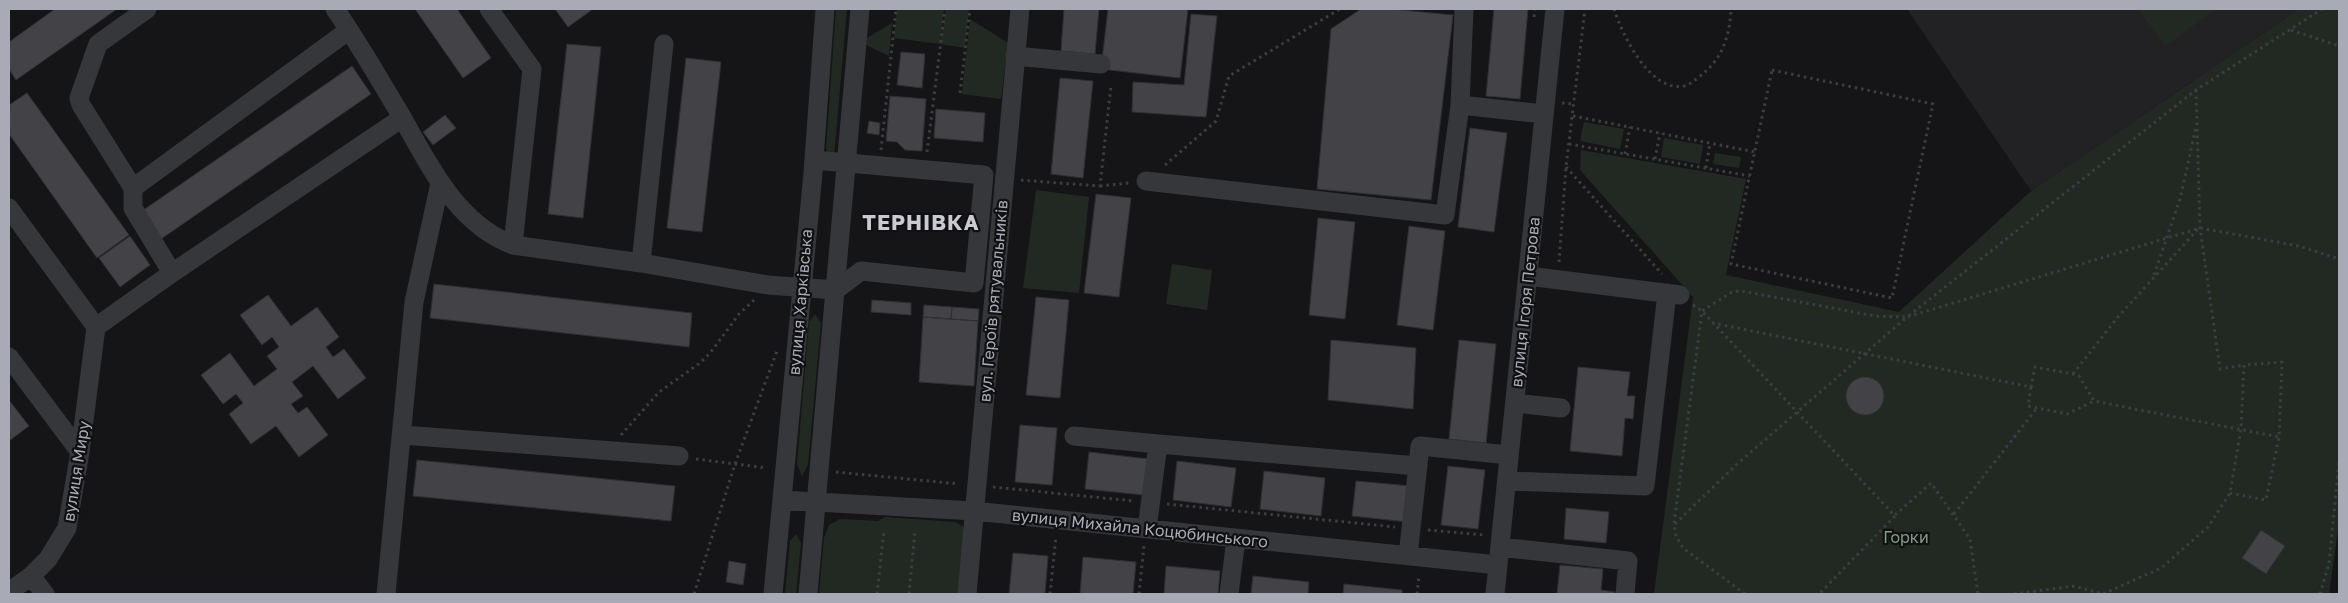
<svg xmlns="http://www.w3.org/2000/svg" width="2348" height="603" viewBox="0 0 2348 603" font-family="'Golos Text',sans-serif">
  <rect width="100%" height="100%" fill="#151517"/>
  <path fill="#222124" d="M1907,9H2299L2031,191Z"/>
  <path fill="#222923" d="M836,9H847L834,157L828,156L826,148Z
    M897,9H944L940,44L894,38Z
    M946,9H969L965,48L940,44Z
    M2138,9H2217L2165,46Z
    M2299,9H2339V522L2329,594H1654L1693,297L1580,170L1581,150L1746,179L1726,275L1899,312L2031,191Z
    M970,19L1008,43L1001,99L962,94Z
    M892,23L889,56L866,45L867,38Z
    M1584,122L1624,129L1620,149L1580,141Z
    M1664,138L1703,145L1700,164L1661,157Z
    M1715,153L1741,157L1739,168L1713,164Z
    M1036,190L1089,197L1079,293L1023,288Z
    M1172,264L1212,270L1207,310L1166,304Z
    M815,314L821,323L808,465L802,476L797,464L809,322Z
    M885,517L955,522L964,527L960,594H819L824,538L829,525L840,519L878,521Z
    M796,534L801,543L796,594H785L790,541Z"/>
  <path fill="#424247" stroke="#302f33" d="M55,9H117L16,80L9,69V42Z
    M415,9H457L491,58L463,78Z
    M555,9H593L568,27Z
    M1064,9H1099L1095,54L1061,51Z
    M1108,9H1188L1180,78L1101,69Z
    M1361,9H1391L1453,15L1431,200L1317,189L1331,29Z
    M1494,9H1528L1520,99L1486,96Z
    M1191,14L1217,16L1206,117L1132,112L1133,82L1184,85Z
    M567,44L601,47L583,218L548,214Z
    M901,52L925,54L922,88L897,85Z
    M686,58L721,62L702,232L667,228Z
    M352,66L371,94L161,239L142,211Z
    M1060,78L1093,81L1083,178L1051,174Z
    M27,93L129,235L97,258L9,134V105Z
    M890,96L926,99L922,151L905,150L897,142L886,141Z
    M936,109L985,113L983,142L934,138Z
    M445,115L456,128L433,145L423,132Z
    M869,121L880,123L879,135L867,133Z
    M1470,128L1507,133L1494,232L1458,227Z
    M1096,194L1131,198L1119,297L1084,293Z
    M1318,218L1355,222L1345,319L1309,315Z
    M1409,226L1445,231L1433,330L1397,325Z
    M130,236L150,265L120,287L99,258Z
    M434,284L692,313L689,347L430,318Z
    M268,295L291,326L317,307L339,337L326,347L333,357L344,349L366,378L338,399L313,366L292,382L303,396L291,404L298,413L307,407L328,435L299,457L276,426L251,444L229,414L243,403L236,394L223,404L201,375L230,353L254,386L277,369L267,356L279,347L272,337L262,345L240,315Z
    M1036,297L1069,300L1060,398L1026,395Z
    M872,300L911,303V315L871,312Z
    M924,305L952,307L951,319L923,317Z
    M952,307L979,309L978,321L951,319Z
    M923,317L978,321L974,386L919,382Z
    M1331,340L1416,348L1413,409L1328,400Z
    M1459,340L1496,344L1486,443L1449,439Z
    M1578,367L1630,372L1627,396H1635L1633,419L1625,418L1622,456L1570,451Z
    M1846 396a19 19 0 1 1 38 0a19 19 0 1 1-38 0Z
    M9,400L29,426L9,441Z
    M1020,425L1057,428L1052,485L1015,482Z
    M1089,452L1148,459L1144,495L1085,489Z
    M417,460L675,486L671,521L413,496Z
    M1177,461L1236,468L1231,507L1173,500Z
    M1448,466L1485,470L1478,529L1441,525Z
    M1264,471L1325,478L1321,516L1260,509Z
    M1356,481L1411,486L1408,522L1352,516Z
    M1566,508L1609,512L1606,543L1564,539Z
    M2261,530L2285,546L2266,574L2242,558Z
    M1013,553L1048,556L1045,594H1009Z
    M1083,557L1136,562L1133,594H1080Z
    M729,561L746,564L743,585L726,582Z
    M1560,565L1603,569L1601,590L1615,592V594H1557Z
    M1166,566L1220,571L1218,594H1164Z
    M1253,576L1309,582L1308,594H1251Z
    M1344,584L1402,590V594H1343Z"/>
  <g fill="none" stroke-linecap="round" stroke-linejoin="round">
    <path stroke="#3d3d42" stroke-width="3" stroke-dasharray="2.5 4" stroke-linecap="butt" d="M1614,9C1622,34 1650,93 1684,86C1692,84 1700,76 1706,71C1724,55 1730,32 1731,9
      M1534,17L1535,9
      M2291,30L2339,46
      M1772,70L1933,104L1892,298L1731,264Z
      M2196,90L2200,228L2220,369L2244,365
      M960,93L970,9
      M1562,103L1574,104
      M1573,116L1755,152
      M1569,144L1750,176
      M881,150L896,9
      M927,152L945,9
      M1625,154L1630,127
      M1655,159L1660,133
      M1165,165L1216,121L1229,76L1340,9
      M1566,167L1662,274
      M1706,168L1710,143
      M1021,180L1100,186L1111,86
      M1100,186L1129,183
      M1559,262L1566,167L1585,9
      M2154,275L2180,199L2196,127
      M1693,305L1702,311L1895,516L1819,594
      M1712,323L2031,387L2035,367L2073,374L2079,376L2094,401L2279,437
      M2073,374L2117,318L2199,228
      M2031,387L2028,406L2067,414L2094,401
      M621,435L659,392L700,363L711,352L739,314L754,300
      M696,459L767,468
      M836,472L959,484
      M993,487L1134,501
      M1167,504L1395,527
      M1954,514L2037,408
      M1895,515L1931,483L1970,539L1978,594
      M1675,524L1737,464L1907,317L2200,228L2299,246L2339,259
      M1428,530L1484,535
      M694,594L735,464L777,351
      M877,594L884,530
      M909,594L915,531
      M1050,594L1056,536
      M1139,594L1144,546
      M1417,594L1419,575
      M1745,594L1683,548L1676,536L1674,524L1702,311L1732,292L1741,291L1875,316L1907,317L2196,90L2322,9
      M2014,594L2074,586L2103,594L2161,568L2208,527L2230,493L2241,429L2244,365L2282,362L2279,437L2266,500L2230,493
      M2320,594L2329,563L2339,461"/>
    <path stroke="#36373b" stroke-width="19" d="M147,9L98,44L79,98L81,105L133,188L349,30
      M335,9C358,42 378,77 399,112C428,162 455,223 513,245L641,263L768,285L836,290L861,271L974,283L984,175L814,160
      M489,9L532,69L513,245
      M1015,56L1101,64
      M1460,105L1464,9
      M1146,181L1445,215L1460,105L1544,114
      M133,188V208L172,273
      M9,208L96,327
      M641,263L664,44
      M1528,276L1680,295
      M96,327L172,273L402,118
      M9,357L80,452
      M1515,403L1561,408
      M403,435L679,456
      M1074,436L1158,444
      M1507,481L1645,486L1667,293
      M782,500L974,511L1498,565
      M1147,529L1158,444L1418,466
      M1500,547L1628,561L1625,594
      M1408,556L1420,446L1509,455
      M31,576L45,594
      M9,592L31,576L48,559L67,528L80,452L96,327
      M386,594L414,302L440,183
      M773,594L813,173L825,9
      M808,594L860,9
      M967,594L1020,9
      M1229,594L1236,539
      M1495,594L1555,9"/>
  </g>
  <g text-anchor="middle" dominant-baseline="central" stroke-width="4.5" stroke-linejoin="round" paint-order="stroke">
    <g font-size="16" fill="#a8abb6" stroke="#101012">
      <text transform="translate(993 301) rotate(-85)">вул. Героїв рятувальників</text>
      <text transform="translate(800 302) rotate(-85)">вулиця Харківська</text>
      <text transform="translate(1525 302) rotate(-84)">вулиця Ігоря Петрова</text>
      <text transform="translate(76 471) rotate(-81)">вулиця Миру</text>
      <text transform="translate(1140 528) rotate(6)">вулиця Михайла Коцюбинського</text>
    </g>
    <g font-size="16" fill="#819f86" stroke="#101012">
      <text x="1906" y="537">Горки</text>
    </g>
    <g font-size="21" font-weight="bold" letter-spacing="1" fill="#c9cad2" stroke="#101012">
      <text x="921" y="222">ТЕРНІВКА</text>
    </g>
  </g>
  <rect width="2348" height="603" fill="none" stroke="#a8abb6" stroke-width="20"/>
</svg>
